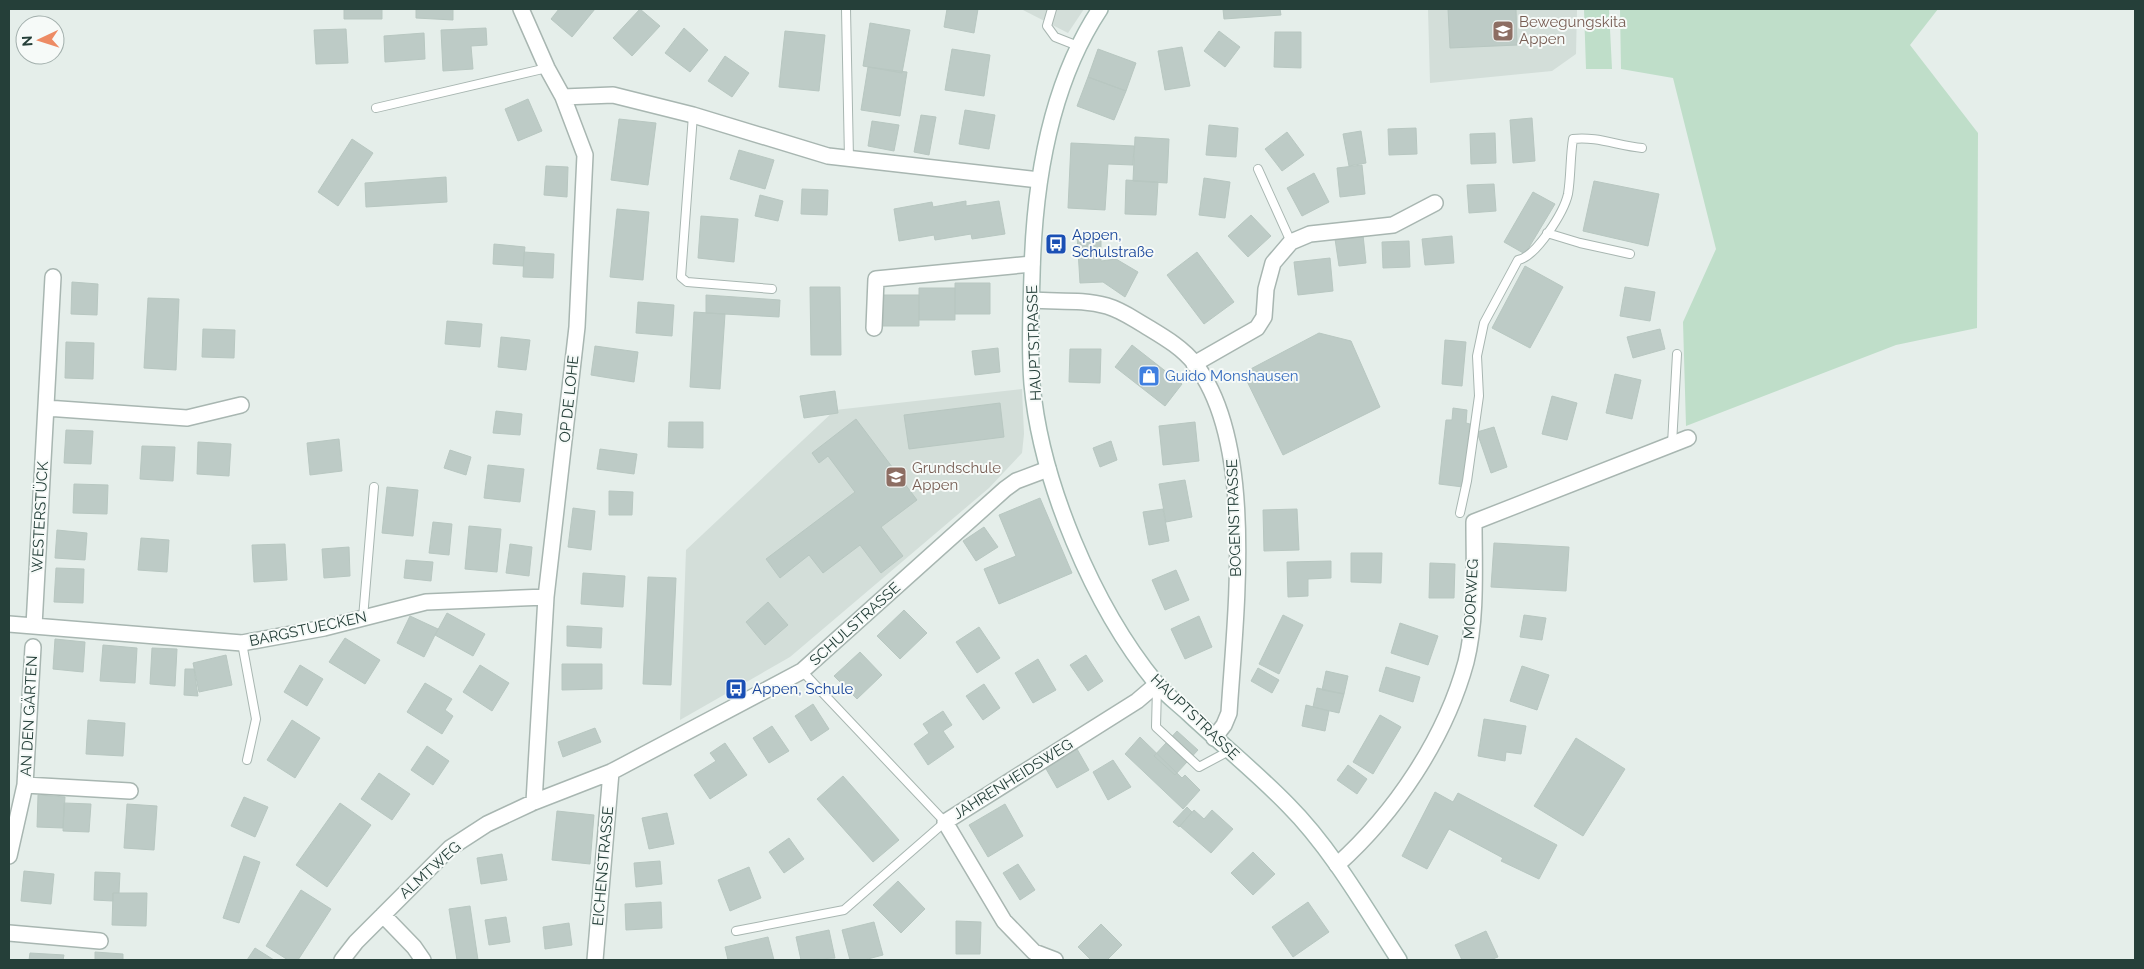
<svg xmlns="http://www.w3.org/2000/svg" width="2144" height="969" viewBox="0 0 2144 969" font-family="Raleway,sans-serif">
  <rect width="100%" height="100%" fill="#e5eeea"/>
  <path fill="#d3ded9" d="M1021,9H1084L1068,33Z
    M1428,9H1577L1576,54L1552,71L1430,83Z
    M1022,389L1024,434L1022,453L989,488L790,657L680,720L686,550L835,410Z"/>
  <path fill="#bfdec9" d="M1584,9H1609L1612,69H1586Z
    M1620,9H1938L1910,45L1978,133L1977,328L1896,345L1686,426L1683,322L1716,249L1673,78L1621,69Z"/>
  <path fill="#bdcbc6" stroke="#b8c7c1" d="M344,9H382V19H344Z
    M416,9H453V20L416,18Z
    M559,9H595L572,37L551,19Z
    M640,9L660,26L632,56L613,38Z
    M947,9H978L974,33L944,27Z
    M1223,9H1280L1281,15L1224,19Z
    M1448,9H1516L1517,45L1450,48Z
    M870,23L910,30L902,73L863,66Z
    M486,28L487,45L471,46L473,69L443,71L441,30Z
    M684,28L708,50L690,72L665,53Z
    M346,29L348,63L316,64L314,30Z
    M785,31L825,35L819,91L779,87Z
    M1219,31L1240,47L1225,67L1204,51Z
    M1275,32H1301V68L1274,67Z
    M424,33L425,59L385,62L384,36Z
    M1182,47L1190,86L1165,90L1158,51Z
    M952,49L990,55L984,96L945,90Z
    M1098,49L1136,63L1126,91L1088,77Z
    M725,56L749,73L732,97L708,81Z
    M868,67L907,72L900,116L861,110Z
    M1088,77L1126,91L1114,120L1077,106Z
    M528,99L542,131L518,141L505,109Z
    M965,110L995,115L989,149L959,144Z
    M921,115L936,117L929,155L914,152Z
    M1532,118L1535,161L1513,163L1510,120Z
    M619,119L656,123L648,185L611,180Z
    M872,121L899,125L894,151L868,146Z
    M1209,125L1238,128L1236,157L1206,155Z
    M1416,128L1417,154L1389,155L1388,129Z
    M1361,131L1366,163L1349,166L1343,134Z
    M1287,132L1304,155L1282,171L1265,149Z
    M1495,133L1496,163L1471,164L1470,134Z
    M1135,137L1169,139L1167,183L1133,181Z
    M352,139L373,153L338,206L318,192Z
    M1071,143L1134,146L1133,165L1108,164L1105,210L1068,208Z
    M739,150L774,160L765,189L730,179Z
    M1362,165L1365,194L1340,197L1337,168Z
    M546,166L568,167L567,197L544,195Z
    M1314,173L1329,202L1302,216L1287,188Z
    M446,177L447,202L366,207L365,183Z
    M1204,178L1230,182L1225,218L1199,215Z
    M1126,180L1158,182L1156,215L1125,214Z
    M1594,181L1659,194L1648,246L1583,231Z
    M1494,184L1496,211L1469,213L1467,185Z
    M802,189L828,190L827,215L801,214Z
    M1533,192L1555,204L1525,254L1504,242Z
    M760,195L783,201L778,221L755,216Z
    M966,201V206L999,201L1005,234L972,239L971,234L935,240L934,235L899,241L894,209L932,202L933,207Z
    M617,209L649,212L643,280L610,277Z
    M1251,215L1271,236L1248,257L1228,236Z
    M701,216L738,219L734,262L698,258Z
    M1101,232V261L1116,259L1138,272L1125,297L1103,282L1080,283L1077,234Z
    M1363,235L1366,263L1339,266L1335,239Z
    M1452,236L1454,263L1425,265L1422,239Z
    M1409,241L1410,267L1383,268L1382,242Z
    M494,244L525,247L523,266L493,264Z
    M524,252L554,254L553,278L523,277Z
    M1197,252L1234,302L1204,324L1167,275Z
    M1330,258L1333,291L1298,295L1294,262Z
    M1525,266L1563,287L1530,348L1492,328Z
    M72,282L98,284L97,315L71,314Z
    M955,283H990V314H955Z
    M810,287H840L841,355H811Z
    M1625,287L1655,292L1650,321L1620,316Z
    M919,288H955V320H919Z
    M706,295L780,300L779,317L706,313Z
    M878,295H919V326H878Z
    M148,298L179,299L176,370L144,368Z
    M638,302L674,305L672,336L636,333Z
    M694,312L725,314L720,389L690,387Z
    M447,321L482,324L480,347L445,344Z
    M203,329L235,330L234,358L202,357Z
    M1660,329L1665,349L1633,358L1627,337Z
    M1319,333L1351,341L1380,407L1283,455L1243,373Z
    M501,337L530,340L526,370L498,367Z
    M1445,340L1466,342L1462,386L1442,384Z
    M66,342L94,343L93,379L65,378Z
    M1132,345L1182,384L1165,406L1115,367Z
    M595,346L638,352L634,382L591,375Z
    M998,348L1000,372L975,375L972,351Z
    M1070,349H1101L1100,383L1069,382Z
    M1615,374L1641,380L1632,419L1606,413Z
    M835,391L838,413L804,418L800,396Z
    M1552,396L1577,403L1567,440L1542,434Z
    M1000,403L1004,437L909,449L904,415Z
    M1453,408L1467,410L1466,423L1470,424L1463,487L1439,484L1446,420H1452Z
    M496,411L522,414L520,435L493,433Z
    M856,419L917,500L881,527L903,556L881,573L860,545L823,573L809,555L780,578L766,559L855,492L828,456L819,463L812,453Z
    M669,422H703V448L668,447Z
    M1195,422L1199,461L1163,465L1159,426Z
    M1494,427L1507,467L1491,473L1477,432Z
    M66,430L93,431L91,464L64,463Z
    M339,439L342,471L310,475L307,443Z
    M1111,441L1117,460L1100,467L1093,448Z
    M198,442L231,444L229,476L197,474Z
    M142,446L175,447L173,481L140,479Z
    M600,449L637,454L634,474L597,469Z
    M450,450L471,457L466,475L444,468Z
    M488,465L524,469L520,502L484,498Z
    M1185,480L1192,517L1166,522L1159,484Z
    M74,484L108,485L107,514L73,513Z
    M387,487L418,490L413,536L382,533Z
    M609,491L633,492L632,515H609Z
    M1040,498L1072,573L999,604L984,569L1016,556L999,515Z
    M573,508L595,511L591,550L568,547Z
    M1163,509L1169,541L1149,545L1143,512Z
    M1297,509L1299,550L1264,551L1263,510Z
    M433,522L452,524L449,555L429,553Z
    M469,526L501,529L497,572L465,569Z
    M984,527L998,547L976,561L963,541Z
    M57,530L87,533L85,560L55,558Z
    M141,538L169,540L167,572L138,570Z
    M1494,543L1569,547L1566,591L1491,587Z
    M285,544L287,580L254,582L252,545Z
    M510,544L532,547L529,576L506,573Z
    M349,547L350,576L324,578L322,549Z
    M1351,553H1382L1381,583L1351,582Z
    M406,560L433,562L431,581L404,578Z
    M1331,561V578L1308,579V596L1288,597L1287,562Z
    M1430,563L1455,564L1454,598H1429Z
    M56,568L84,569L83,603L54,602Z
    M1176,570L1189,600L1165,610L1152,580Z
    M583,573L625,576L623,607L581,604Z
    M648,577L676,578L671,685L643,684Z
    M768,602L788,625L765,645L746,622Z
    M904,610L927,633L900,659L877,636Z
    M447,613L485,634L473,656L435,635Z
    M1283,615L1303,625L1279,674L1259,664Z
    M1524,615L1546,618L1542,640L1520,637Z
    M410,616L438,629L424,657L397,643Z
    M1199,616L1212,647L1185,659L1171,629Z
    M1400,623L1438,636L1428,665L1391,653Z
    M567,626L602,628L601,648L567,646Z
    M979,627L1000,658L977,673L956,642Z
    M345,638L380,660L365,684L329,662Z
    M55,639L85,642L83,672L53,669Z
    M103,645L137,648L135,683L100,681Z
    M152,648L177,649L175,686L150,684Z
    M860,652L882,675L857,699L834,676Z
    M226,655L232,685L199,692L193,663Z
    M1086,655L1103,681L1088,691L1070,665Z
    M1038,659L1056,690L1033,703L1015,673Z
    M562,664H602V689L562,690Z
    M300,665L323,679L307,706L284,692Z
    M480,665L509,683L492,711L463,692Z
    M1522,666L1549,675L1537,710L1510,701Z
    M1386,667L1420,677L1413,702L1379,691Z
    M1258,668L1279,680L1272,693L1251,681Z
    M185,669H194L198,696L184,695Z
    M1326,671L1348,676L1344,694L1322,690Z
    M425,683L452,699L445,710L453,716L442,734L407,712Z
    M984,684L1000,708L983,720L966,696Z
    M1317,688L1344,694L1339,713L1313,707Z
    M813,704L829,729L811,741L795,716Z
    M1306,705L1329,711L1325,731L1302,726Z
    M943,711L952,725L943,731L954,747L928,765L914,744L929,733L923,724Z
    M1380,715L1401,727L1373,774L1353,762Z
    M1484,719L1526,726L1521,754L1506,752L1505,761L1478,756Z
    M88,720L125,723L123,756L86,754Z
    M292,720L320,738L295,778L267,760Z
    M772,726L789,751L769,763L753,738Z
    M595,728L601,742L563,757L558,742Z
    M1177,731L1198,750L1175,775L1154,756Z
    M1140,737L1182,778L1185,775L1200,790L1183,809L1125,754Z
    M1576,738L1625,769L1583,836L1534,806Z
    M725,743L747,775L710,799L694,775L716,761L710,753Z
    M427,746L449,761L433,785L411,770Z
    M1077,749L1089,770L1057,788L1045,767Z
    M1113,760L1131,787L1108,800L1093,772Z
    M1348,765L1367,779L1357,794L1337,780Z
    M379,773L410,794L392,820L361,799Z
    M843,776L899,840L873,862L817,799Z
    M1435,792L1453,802L1458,793L1557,845L1539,879L1501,861L1503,858L1449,829L1427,869L1402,856Z
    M38,795L65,797L63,828L37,827Z
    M244,797L268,807L255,837L231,826Z
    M64,803L91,804L89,832L63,831Z
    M340,803L371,825L327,887L296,865Z
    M127,804L157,806L154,850L124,848Z
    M1005,804L1023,836L988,857L969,825Z
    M1187,807L1192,812L1179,827L1173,822Z
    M1194,810L1204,819L1212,810L1233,829L1211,853L1180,826Z
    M557,811L594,815L590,864L552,860Z
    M667,813L674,844L649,849L642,818Z
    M789,838L804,859L784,873L769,852Z
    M1253,852L1275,874L1253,895L1231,873Z
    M502,854L507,880L481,884L477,858Z
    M244,856L260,862L239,923L223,918Z
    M660,861L662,884L636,887L634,863Z
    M1018,864L1035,890L1020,900L1003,873Z
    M749,867L761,898L730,911L718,880Z
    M24,871L54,874L51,904L21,901Z
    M95,872L120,873L119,893H113V901L94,900Z
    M898,881L925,909L901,933L873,905Z
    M301,890L331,909L298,960H288L266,946Z
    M113,893H147L146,926L112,925Z
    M661,902L662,928L626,930L625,904Z
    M1308,902L1329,932L1293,957L1272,927Z
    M470,906L478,960H457L449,909Z
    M506,917L510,942L489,945L485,920Z
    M956,921L981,922L980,954H956Z
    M874,922L883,955L864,960H850L842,930Z
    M569,923L572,945L545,949L543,927Z
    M1101,924L1122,945L1107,960H1091L1078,947Z
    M829,930L835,958L801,960L796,937Z
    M1486,931L1498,957L1490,960H1462L1455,945Z
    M768,937L774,960H728L725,947Z
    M255,948L274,960H247Z
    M95,952L123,954V960H95Z
    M30,953L64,955L63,960H29Z"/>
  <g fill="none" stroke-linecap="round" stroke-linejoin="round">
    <g stroke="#a8b6b1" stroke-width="10">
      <path id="service" d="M846,9L849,159
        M1052,9L1047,26L1055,37L1078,46
        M376,108L547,68
        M693,115L681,277L687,282L772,289
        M1258,169L1291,242
        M1547,233L1580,243L1630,254
        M1672,444L1677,354
        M1460,513L1467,481L1479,396L1477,356L1484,323L1518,260C1536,257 1564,212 1568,194C1571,176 1570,157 1573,139C1596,136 1619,146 1642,148
        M363,618L374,487
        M242,643L256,719L247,760
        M1157,687L1156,727L1199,767L1229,751
        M736,931L844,910L945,822L802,671"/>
    </g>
    <g stroke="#a8b6b1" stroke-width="18">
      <path id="minor" d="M521,9L547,68L563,97L585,155L577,327L546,597L534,802
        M563,97L613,95L693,115L828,156L1039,180
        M1032,300C1057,302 1082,299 1107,306C1121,310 1132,318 1144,325C1162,336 1182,347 1195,364C1257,444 1235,616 1229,713L1224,725L1214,738
        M874,328L876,279L1032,264
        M1194,364L1257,328L1264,317L1266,289L1273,263L1291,242L1310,234L1393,225L1435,203
        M46,408L187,418L241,405
        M9,624L242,643L324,628L426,602L546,597
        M34,626L53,277
        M25,785L130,791
        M9,856L25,785L33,647
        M1337,865C1395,813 1445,739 1466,662C1477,618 1474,568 1474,522L1688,438
        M383,915L414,947L423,960
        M9,933L100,941
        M342,960L356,942L450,848L487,824L534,802L611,772L802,671L1005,489L1016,481L1048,469
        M595,960L611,772
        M1055,960L1034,952L1004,921L945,822L1137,701L1157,684"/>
    </g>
    <g stroke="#a4b9b2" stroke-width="18">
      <path id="secondary" d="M1100,9C1049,86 1034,184 1032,275C1031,310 1029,348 1032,384C1041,482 1093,606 1156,683C1165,694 1177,703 1188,713C1221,744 1257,773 1288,805C1331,848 1366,909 1399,960"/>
    </g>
    <use href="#service" stroke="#fff" stroke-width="8"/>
    <use href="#minor" stroke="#fff" stroke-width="15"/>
    <use href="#secondary" stroke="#fff" stroke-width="15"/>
  </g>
  <defs>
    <g id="school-square" transform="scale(1.125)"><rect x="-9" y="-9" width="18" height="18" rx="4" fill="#8d6e63" stroke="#f6faf8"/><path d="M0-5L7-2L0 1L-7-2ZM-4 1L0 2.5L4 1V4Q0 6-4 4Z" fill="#fff"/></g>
    <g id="bus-square" transform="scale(1.125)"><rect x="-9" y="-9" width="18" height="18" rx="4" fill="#1a4fb4" stroke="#f6faf8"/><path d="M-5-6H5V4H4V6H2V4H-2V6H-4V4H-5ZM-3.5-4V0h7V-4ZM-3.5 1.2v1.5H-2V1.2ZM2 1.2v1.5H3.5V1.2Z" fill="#fff"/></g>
    <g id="shop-square" transform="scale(1.125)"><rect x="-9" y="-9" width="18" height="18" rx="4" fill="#3f7fe0" stroke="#f6faf8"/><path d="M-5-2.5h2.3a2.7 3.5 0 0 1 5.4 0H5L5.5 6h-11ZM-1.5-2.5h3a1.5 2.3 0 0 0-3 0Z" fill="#fff"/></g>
  </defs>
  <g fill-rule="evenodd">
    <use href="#school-square" x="1503" y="31"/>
    <use href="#bus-square" x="1056" y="244"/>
    <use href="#shop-square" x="1149" y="376"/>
    <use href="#school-square" x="896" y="477"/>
    <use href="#bus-square" x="736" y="689"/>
  </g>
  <g text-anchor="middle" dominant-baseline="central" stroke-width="4" stroke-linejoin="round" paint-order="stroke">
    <g font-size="15" fill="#785e54" stroke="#f6faf8" text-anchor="start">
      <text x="1519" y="22">Bewegungskita<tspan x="1519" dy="17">Appen</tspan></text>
      <text x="912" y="468">Grundschule<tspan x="912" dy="17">Appen</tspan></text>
    </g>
    <g font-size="15" fill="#164399" stroke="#f6faf8" text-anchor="start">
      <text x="1072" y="235">Appen,<tspan x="1072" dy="17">Schulstraße</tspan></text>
      <text x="752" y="689">Appen, Schule</text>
    </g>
    <g font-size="15" fill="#253f39" stroke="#f6faf8">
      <text transform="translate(1034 343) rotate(-92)">HAUPTSTRASSE</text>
      <text transform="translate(569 399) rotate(-84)">OP DE LOHE</text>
      <text transform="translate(40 517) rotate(-87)">WESTERSTÜCK</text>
      <text transform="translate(1234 518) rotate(-92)">BOGENSTRASSE</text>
      <text transform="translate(1471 599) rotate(-87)">MOORWEG</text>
      <text transform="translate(855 624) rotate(-42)">SCHULSTRASSE</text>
      <text transform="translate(308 629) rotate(-12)">BARGSTUECKEN</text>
      <text transform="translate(29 716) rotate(-87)">AN DEN GÄRTEN</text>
      <text transform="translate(1195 717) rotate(44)">HAUPTSTRASSE</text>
      <text transform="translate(1013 779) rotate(-32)">JAHRENHEIDSWEG</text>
      <text transform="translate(603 866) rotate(-85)">EICHENSTRASSE</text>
      <text transform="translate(430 870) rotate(-42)">ALMTWEG</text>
    </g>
    <g font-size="15" fill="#366cbe" stroke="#f6faf8" text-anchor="start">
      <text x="1165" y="376">Guido Monshausen</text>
    </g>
  </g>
  <rect width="2144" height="969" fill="none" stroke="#253f39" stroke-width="20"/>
  <g transform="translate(40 40) rotate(266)"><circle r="24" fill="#f6faf8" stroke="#a2afac"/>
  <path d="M0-4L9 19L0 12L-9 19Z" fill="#ed8b64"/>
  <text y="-8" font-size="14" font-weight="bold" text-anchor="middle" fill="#253f39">N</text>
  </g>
</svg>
